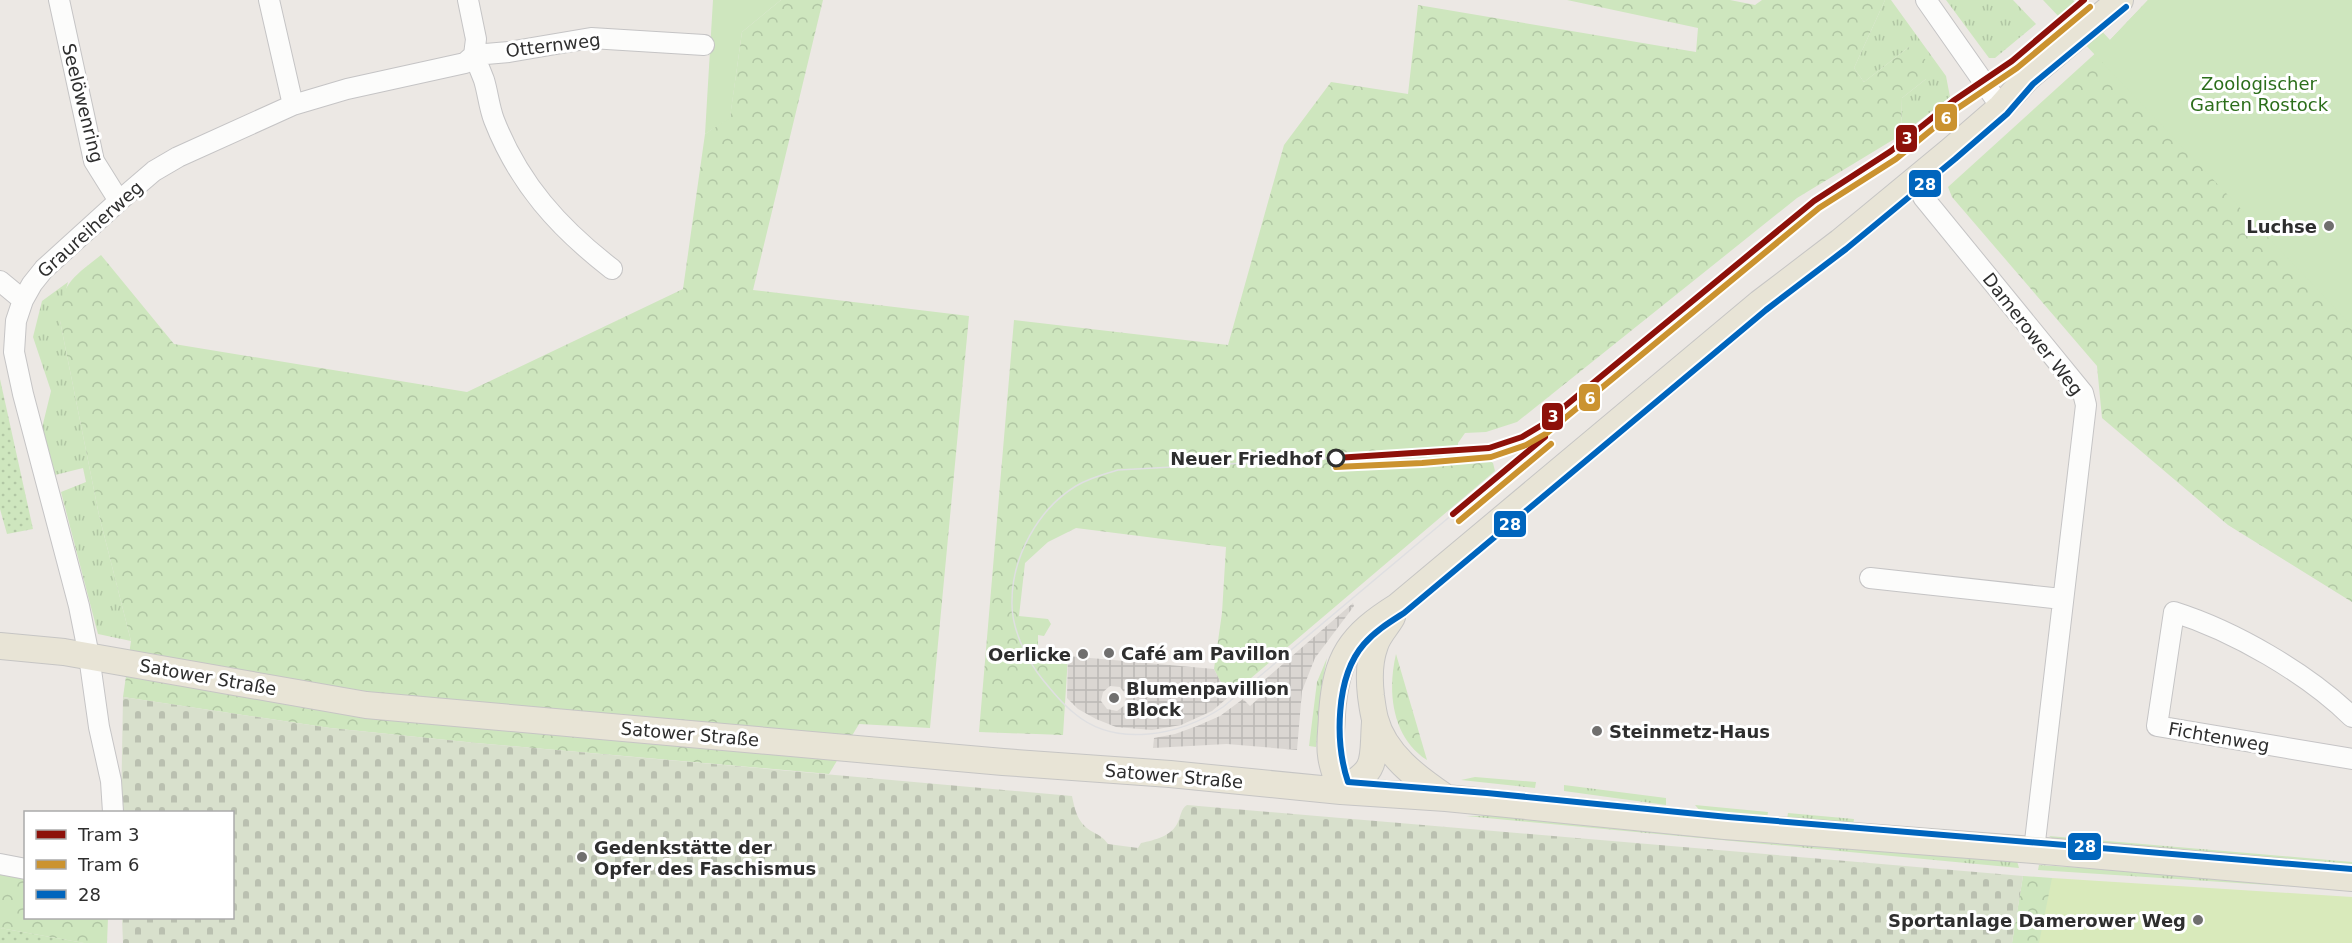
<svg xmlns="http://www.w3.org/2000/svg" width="2352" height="943" viewBox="0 0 2352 943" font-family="'DejaVu Sans',sans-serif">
  <defs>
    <pattern id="grass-tufts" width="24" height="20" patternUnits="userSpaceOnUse" patternTransform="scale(1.5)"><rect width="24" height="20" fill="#cee6be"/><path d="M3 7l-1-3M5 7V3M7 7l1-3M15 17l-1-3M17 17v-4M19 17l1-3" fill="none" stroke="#b1c6a4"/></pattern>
    <pattern id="forest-crowns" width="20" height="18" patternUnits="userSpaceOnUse" patternTransform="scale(1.5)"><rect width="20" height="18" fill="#cee6be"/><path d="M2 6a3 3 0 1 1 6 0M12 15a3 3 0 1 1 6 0" fill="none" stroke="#b1c6a4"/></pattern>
    <pattern id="cemetery-stones" width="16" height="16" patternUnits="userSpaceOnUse" patternTransform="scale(1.5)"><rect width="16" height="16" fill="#d8e0cc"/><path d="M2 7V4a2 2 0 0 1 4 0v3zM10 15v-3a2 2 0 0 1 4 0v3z" fill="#bac0b0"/></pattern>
    <pattern id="garden-dots" width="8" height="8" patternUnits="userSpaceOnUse" patternTransform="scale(1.5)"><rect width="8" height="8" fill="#cee6be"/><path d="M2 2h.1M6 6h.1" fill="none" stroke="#b1c6a4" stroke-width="1.8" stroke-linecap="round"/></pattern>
    <pattern id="plaza-grid" width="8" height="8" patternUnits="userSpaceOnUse" patternTransform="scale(1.5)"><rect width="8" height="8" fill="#dad6d2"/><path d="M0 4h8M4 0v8" fill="none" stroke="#bbb8b5"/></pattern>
  </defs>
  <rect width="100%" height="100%" fill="#ece8e4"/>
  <path fill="url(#grass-tufts)" d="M1885,0H1891L1946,76L1950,97L1901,135L1902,98L1926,79L1909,47L1864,82L1854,68Z
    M1946,0H2013L2036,24L1995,58H1989Z
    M68,282L60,312V321L99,515L131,641L98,634L61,492L86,482L83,468L55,475L41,432L51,391L33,337L42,301Z
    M1327,658L1322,684L1316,747L1309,746L1317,682Z
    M1475,777L1536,782L1535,788L1461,780Z
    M1564,785L1666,798V805L1564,791Z
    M1695,805L1768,812L1767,818L1701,812Z
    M1788,813L1854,819L1853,825L1787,819Z
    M1526,815L2017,861L2019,868L1466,816Z
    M2049,836L2352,862V867L2056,841Z
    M2039,865L2340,885L2347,890L2038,870Z"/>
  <path fill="url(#forest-crowns)" d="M781,0H823L753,290L969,316L930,728L859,724L829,774L476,743L330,728L123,697L131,641L99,515L60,321C58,285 76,275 101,255L174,344L467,392L683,289L705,134L730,117L742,32Z
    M1567,0H1730L1755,5L1762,0H1885L1854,68L1864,82L1909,47L1925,59L1930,70L1926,79L1902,98L1901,135L1797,198L1517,422L1486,432L1465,433L1458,443V457L1482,456L1493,463L1495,471L1231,695L1220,681L1214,669L1222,613L1226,547L1076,528L1048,542L1025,563L1019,616L1048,619L1051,624L1044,636L1038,635V655L1068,656L1063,735L979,732L1014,320L1228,345L1284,145L1331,82L1408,94L1418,5L1696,52L1698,28Z
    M2148,0H2352V602L2228,525L2102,418L2097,366L1952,197L1948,187L2110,40Z
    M1396,654L1427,760C1392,737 1387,692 1396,654Z
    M0,868L25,873L26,918H108L107,943H84L0,928Z
    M2023,876L2052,878L2081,896L2072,943H2012Z"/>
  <path fill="url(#cemetery-stones)" d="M123,697L330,728L476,743L1072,796C1075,811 1078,824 1093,832C1100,836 1103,837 1108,844L1138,848L1141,843C1155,840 1172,836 1178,822C1181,815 1181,809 1187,805L2023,876L2012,943H123L122,918H232V812H121Z"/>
  <path fill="#cee6be" d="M713,0H781L742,32L730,118L705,134Z
    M2043,0H2073L2110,40L2148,0H2352V326Z"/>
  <path fill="url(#garden-dots)" d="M0,379L33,529L7,534L0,509Z
    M0,928L84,943H0Z"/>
  <path fill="#d9eabb" d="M2052,878L2352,897V943H2039Z"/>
  <path fill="url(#plaza-grid)" fill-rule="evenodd" d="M1353,603L1354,606L1315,658L1302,691L1297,750L1227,744L1153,748L1154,738L1175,734L1197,726L1220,716L1243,699L1250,706L1267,691L1261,683Z
    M1068,656L1214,669L1220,681L1231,695L1212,711L1181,725L1152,730L1116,727L1096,719L1078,709L1067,698ZM1110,686L1120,687L1126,695L1125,705L1117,711L1107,709L1101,701L1103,692Z"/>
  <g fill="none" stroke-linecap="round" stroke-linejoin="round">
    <g stroke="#c5c4c5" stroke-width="22">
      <path id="minor" d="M59,0L94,161L119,201
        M269,0L293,105
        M468,0L476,39L474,55
        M1926,0L2001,107
        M474,55C477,63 481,72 484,80C488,93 489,107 494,120C519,184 559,228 612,269
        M474,55L509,52L591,38L704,45
        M1923,197L2083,393L2086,405L2034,850
        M0,281L23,300
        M1870,578L2062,599
        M2352,717C2307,673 2234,631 2174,612L2157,726L2352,759
        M113,812L111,781L99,727L89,656L79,606L23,394L14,352L16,321L23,300L32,284L44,269L119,201L154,171L178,157L293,105L347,89L465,63L474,55
        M0,864L26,869"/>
    </g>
    <g stroke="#c6c5c4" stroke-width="28">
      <path id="major" d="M1392,617C1387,626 1378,635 1375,645C1369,661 1369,679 1371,696C1372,703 1373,712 1375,719C1384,754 1417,778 1445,797
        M0,646L64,652L366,705L1003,762L1170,774L1341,791L1446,798L1725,826L2034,850L2352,878
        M1341,791C1338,780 1332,767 1331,755C1329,742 1332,727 1332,714C1336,657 1350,636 1398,606L1760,303L1840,242L1949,152L2001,107L2027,78L2120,0
        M1341,791C1379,768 1372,764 1375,722"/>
    </g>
    <use href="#minor" stroke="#fcfcfb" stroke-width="20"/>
    <use href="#major" stroke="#e8e4d6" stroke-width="26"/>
    <path stroke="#dfdfe1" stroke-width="1.5" d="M1336,458L1118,470C1104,474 1089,478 1076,486C1038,509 1012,557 1012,601C1011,628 1026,659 1043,680C1052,691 1062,704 1074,713C1116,749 1181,735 1223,707L1453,514"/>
    <g stroke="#fff" stroke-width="10">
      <path id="bus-1" d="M2126,7L2033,84L2007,114L1955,159L1846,249L1766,310L1404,613C1390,622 1375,631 1364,644C1335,677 1335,743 1348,782L1487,793L1728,817L2352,869"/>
    </g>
    <use href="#bus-1" stroke="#0065bd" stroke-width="6"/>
    <g stroke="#fff" stroke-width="10">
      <path id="tram-1" d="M1336,458L1489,448L1522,437L1542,425L1814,201L1891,151L1953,101L2012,61L2084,0
        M1453,514L1545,437"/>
    </g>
    <g stroke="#fff" stroke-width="10">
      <path id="tram-2" d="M1336,467L1422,463L1491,457L1526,445L1547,433L1819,208L1896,159L1958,108L2017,68L2090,7
        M1459,521L1551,444"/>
    </g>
    <use href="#tram-1" stroke="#8d110a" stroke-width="6"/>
    <use href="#tram-2" stroke="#cb9330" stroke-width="6"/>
  </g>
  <g fill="#706f6e" stroke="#fff" stroke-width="2">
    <circle cx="2329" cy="226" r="6"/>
    <circle cx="1109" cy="653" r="6"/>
    <circle cx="1083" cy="654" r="6"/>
    <circle cx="1114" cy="698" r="6"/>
    <circle cx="1597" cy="731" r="6"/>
    <circle cx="582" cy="857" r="6"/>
    <circle cx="2198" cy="920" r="6"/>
  </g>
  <circle fill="#fff" stroke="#2e2e2e" stroke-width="3" cx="1336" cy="458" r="8"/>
  <g text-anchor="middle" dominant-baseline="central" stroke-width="6" stroke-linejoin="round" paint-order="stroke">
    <g font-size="18" fill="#2e2e2e" stroke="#fff">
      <text transform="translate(553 45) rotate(-7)">Otternweg</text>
      <text transform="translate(83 103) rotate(76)">Seelöwenring</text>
      <text transform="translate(90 229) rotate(-42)">Graureiherweg</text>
      <text transform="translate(2033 334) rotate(52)">Damerower Weg</text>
      <text transform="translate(208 677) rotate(10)">Satower Straße</text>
      <text transform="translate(690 734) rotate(5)">Satower Straße</text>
      <text transform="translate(2219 737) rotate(10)">Fichtenweg</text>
      <text transform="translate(1174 776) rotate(5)">Satower Straße</text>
    </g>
    <g font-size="18" fill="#2c6e1b" stroke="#fff">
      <text x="2259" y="83">Zoologischer<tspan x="2259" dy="21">Garten Rostock</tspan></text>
    </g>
    <g font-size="18" font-weight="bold" fill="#2e2e2e" stroke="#fff" text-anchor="start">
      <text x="2317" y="226" text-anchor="end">Luchse</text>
      <text x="1121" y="653">Café am Pavillon</text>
      <text x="1071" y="654" text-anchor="end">Oerlicke</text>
      <text x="1126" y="688">Blumenpavillion<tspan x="1126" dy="21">Block</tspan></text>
      <text x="1609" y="731">Steinmetz-Haus</text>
      <text x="594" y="847">Gedenkstätte der<tspan x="594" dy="21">Opfer des Faschismus</tspan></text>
      <text x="2186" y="920" text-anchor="end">Sportanlage Damerower Weg</text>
    </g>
    <g font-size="18" font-weight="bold" fill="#2e2e2e" stroke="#fff" text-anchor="end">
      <text x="1322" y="458">Neuer Friedhof</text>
    </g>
  </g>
  <g stroke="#fff" stroke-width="2">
    <rect x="1934" y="103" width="24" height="29" rx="6" fill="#cb9330"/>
    <rect x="1895" y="124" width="23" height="29" rx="6" fill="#8d110a"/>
    <rect x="1908" y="169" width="34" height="29" rx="6" fill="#0065bd"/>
    <rect x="1578" y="383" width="23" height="29" rx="6" fill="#cb9330"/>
    <rect x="1541" y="402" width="23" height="29" rx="6" fill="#8d110a"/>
    <rect x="1493" y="510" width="34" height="28" rx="6" fill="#0065bd"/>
    <rect x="2067" y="832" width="35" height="29" rx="6" fill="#0065bd"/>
  </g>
  <g font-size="16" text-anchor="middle" font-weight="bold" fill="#fff">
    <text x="1946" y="124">6</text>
    <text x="1907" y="144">3</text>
    <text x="1925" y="190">28</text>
    <text x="1590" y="404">6</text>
    <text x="1553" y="422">3</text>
    <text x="1510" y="530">28</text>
    <text x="2085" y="852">28</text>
  </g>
  <rect x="24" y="811" width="210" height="108" fill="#ffffff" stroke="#ababab" stroke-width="1.5"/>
  <rect x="36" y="830" width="30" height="9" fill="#8d110a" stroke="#ababab" stroke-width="1.5"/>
  <text x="78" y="841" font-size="18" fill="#2e2e2e">Tram 3</text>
  <rect x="36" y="860" width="30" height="9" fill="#cb9330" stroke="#ababab" stroke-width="1.5"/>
  <text x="78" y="871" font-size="18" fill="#2e2e2e">Tram 6</text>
  <rect x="36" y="890" width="30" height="9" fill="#0065bd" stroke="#ababab" stroke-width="1.5"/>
  <text x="78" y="901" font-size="18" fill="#2e2e2e">28</text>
</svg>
